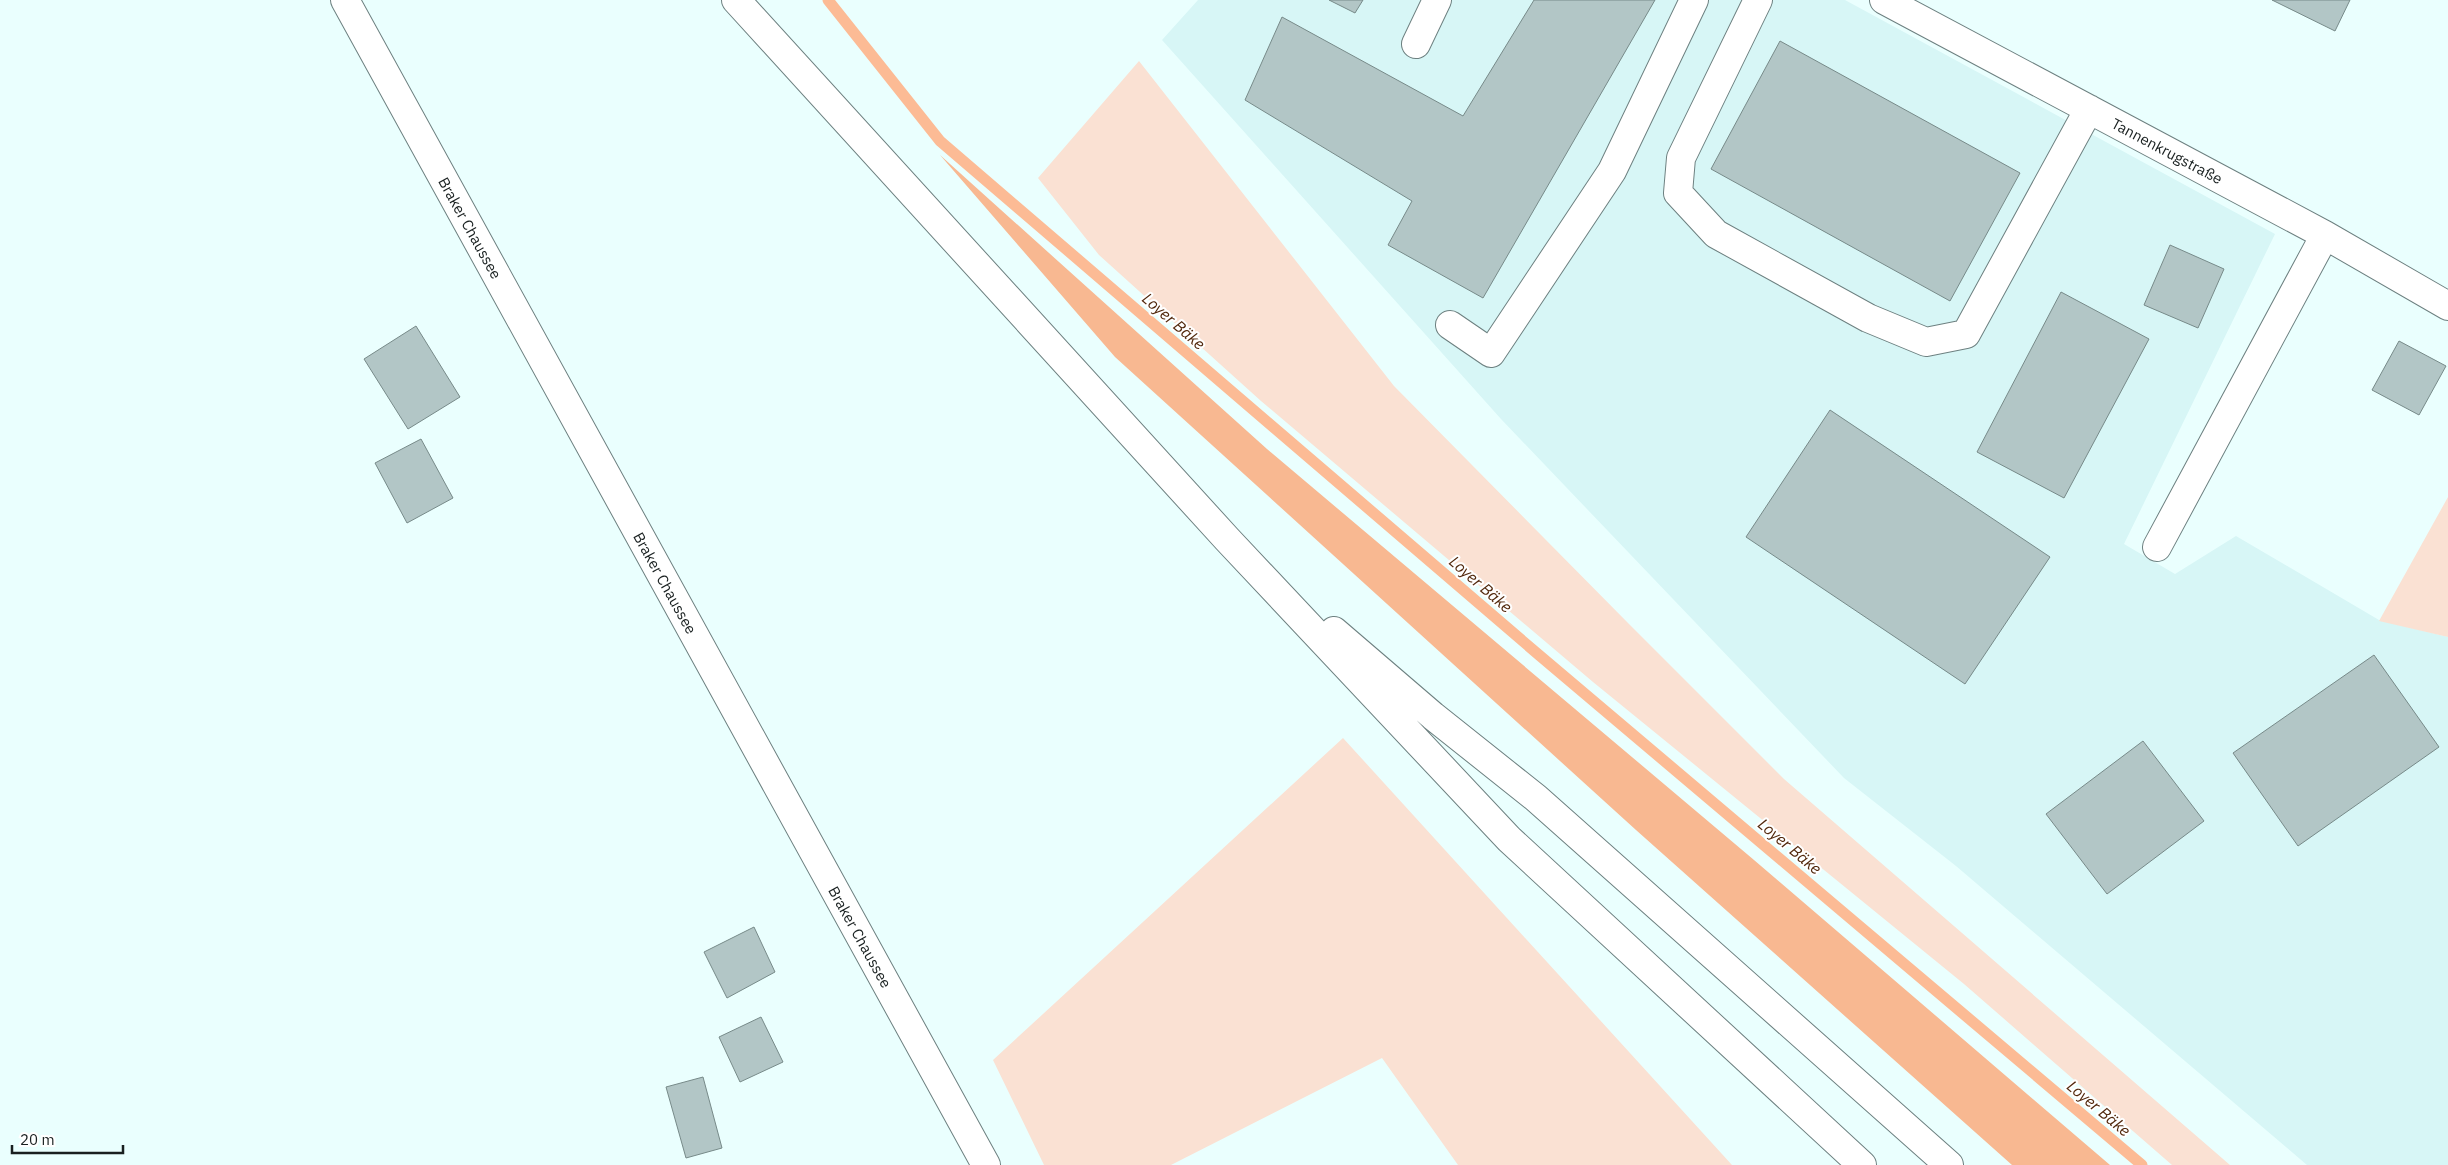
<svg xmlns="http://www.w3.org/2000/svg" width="2448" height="1165" viewBox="0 0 2448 1165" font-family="'IBM Plex Sans',sans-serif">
  <rect width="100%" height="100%" fill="#eafffe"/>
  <path fill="#d7f6f6" d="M1198,0H1845L2275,234L2124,544L2175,574L2236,536L2379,620L2448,637V1165H2307L1956,866L1844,778L1501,419L1162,40Z"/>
  <path fill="#fae1d3" d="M1139,61L1394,386L1629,624L1784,779L2230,1165H2172L1964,984L1593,682L1261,401L1099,255L1038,178Z
    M2448,497V637L2379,621Z
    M1343,738L1732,1165H1458L1382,1058L1171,1165H1044L993,1060Z"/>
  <path fill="#f8b891" d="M940,155L1267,449L1754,860L2110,1165H2012L1636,830L1115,357Z"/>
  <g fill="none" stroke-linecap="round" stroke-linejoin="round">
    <path stroke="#fcbb95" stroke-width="11" d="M828,0L940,141L1539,655L2142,1165"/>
  </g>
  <path fill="#b2c6c6" stroke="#778a89" d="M1329,0H1363L1355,13Z
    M1534,0H1655L1483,298L1388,245L1412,201L1245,100L1282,17L1463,116Z
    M2272,0H2350L2335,31Z
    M1780,41L2020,173L1950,301L1711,169Z
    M2170,245L2224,269L2198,328L2144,305Z
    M2061,292L2149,339L2064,498L1977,452Z
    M416,326L460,397L408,429L364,359Z
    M2399,341L2446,366L2419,415L2372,390Z
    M1830,410L2050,557L1965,684L1746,537Z
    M421,439L453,498L407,523L375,463Z
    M2374,655L2439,747L2298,846L2233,753Z
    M2143,741L2204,821L2107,894L2046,814Z
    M754,927L775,972L727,998L704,952Z
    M761,1017L783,1062L740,1082L719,1037Z
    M703,1077L722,1148L686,1158L666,1087Z"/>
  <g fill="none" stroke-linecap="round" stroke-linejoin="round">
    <g stroke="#6d8080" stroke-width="30">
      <path id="minor" d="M345,0L986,1165
        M1758,0L1681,158L1678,193L1716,234L1868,318L1926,342L1966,334L2089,109
        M1884,0L2325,235L2448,306
        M1416,44L1437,0
        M1450,325L1491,353L1612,171L1694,0
        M2157,547L2325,235"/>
    </g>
    <g stroke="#6d8080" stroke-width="30">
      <path id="highway" d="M736,0L1227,539L1509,839L1862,1165
        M1334,631L1433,716L1536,798L1949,1165"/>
    </g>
    <use href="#minor" stroke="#fff" stroke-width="28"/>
    <use href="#highway" stroke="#fff" stroke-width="28"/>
  </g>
  <g text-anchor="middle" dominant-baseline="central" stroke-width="4" stroke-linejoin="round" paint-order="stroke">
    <g font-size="15" fill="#192020" stroke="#fff">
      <text transform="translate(2167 151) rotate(28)">Tannenkrugstraße</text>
      <text transform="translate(470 228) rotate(61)">Braker Chaussee</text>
      <text transform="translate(665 583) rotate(61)">Braker Chaussee</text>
      <text transform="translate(860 937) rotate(61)">Braker Chaussee</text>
    </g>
    <g font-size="16" font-style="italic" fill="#51280c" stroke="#fff">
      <text transform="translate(1174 321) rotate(41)">Loyer Bäke</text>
      <text transform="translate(1481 584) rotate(41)">Loyer Bäke</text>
      <text transform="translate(1790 846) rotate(40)">Loyer Bäke</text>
      <text transform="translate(2099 1108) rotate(40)">Loyer Bäke</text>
    </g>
  </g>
  <path d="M12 1145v8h111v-8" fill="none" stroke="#192020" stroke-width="2.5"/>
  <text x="20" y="1145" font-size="15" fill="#192020" stroke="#ffffff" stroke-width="4" paint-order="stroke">20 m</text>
</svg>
